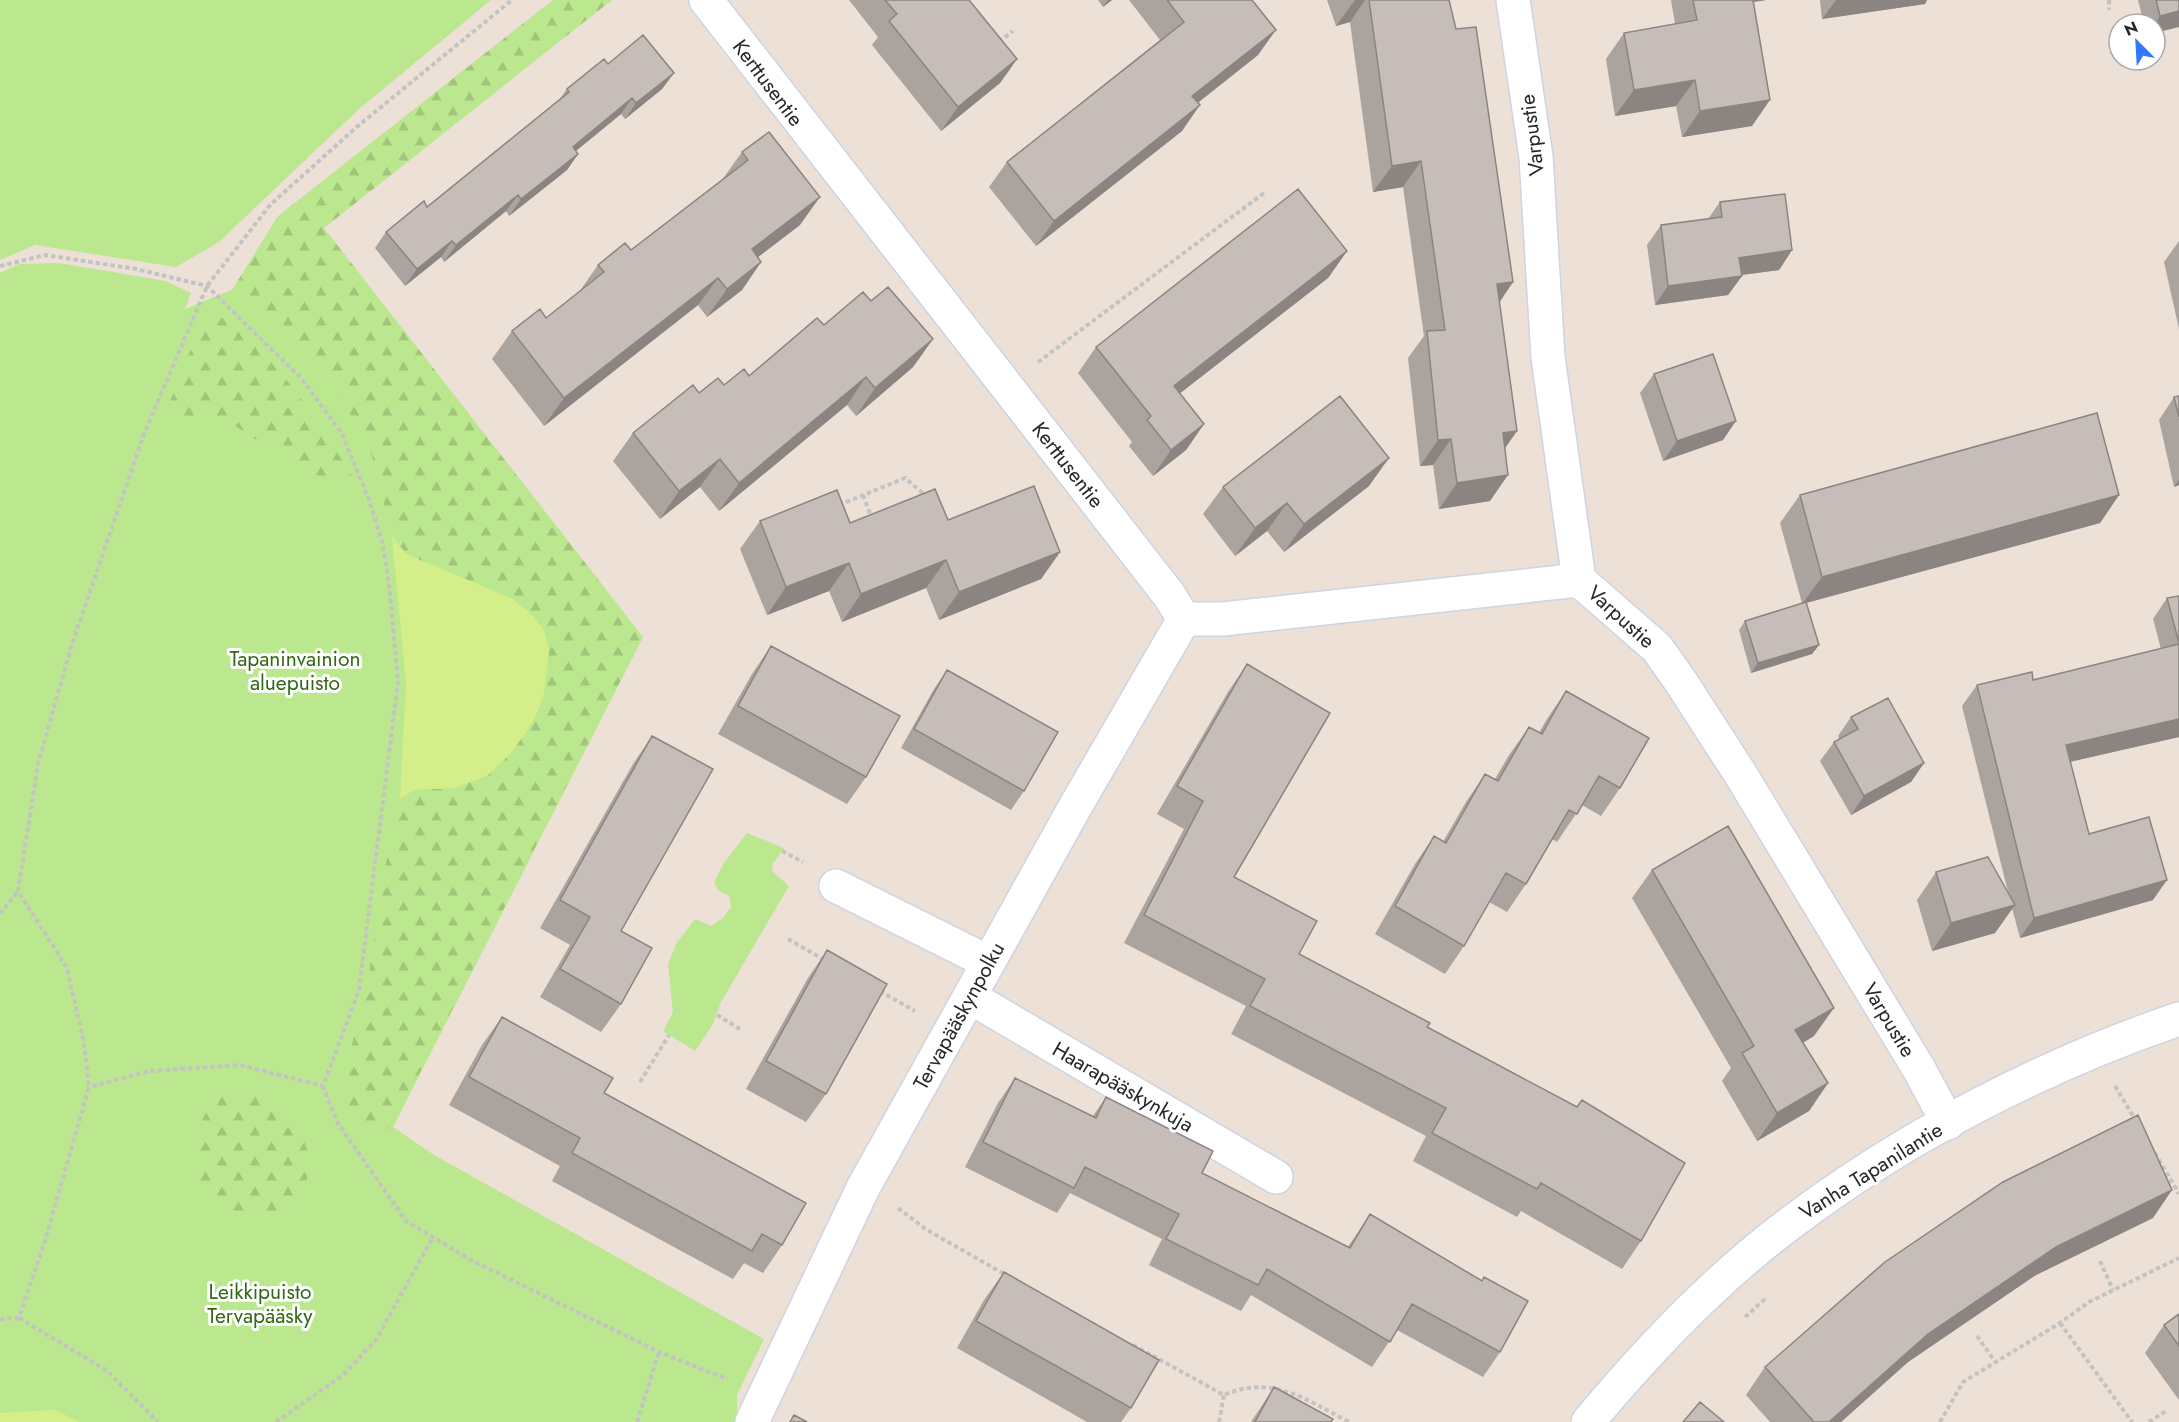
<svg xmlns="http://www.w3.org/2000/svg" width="2179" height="1422" viewBox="0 0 2179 1422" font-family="Jost,sans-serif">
  <defs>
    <pattern id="forest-firs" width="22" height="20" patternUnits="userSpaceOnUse" patternTransform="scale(1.5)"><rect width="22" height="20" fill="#bbe78f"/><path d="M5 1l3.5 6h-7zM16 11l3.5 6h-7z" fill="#a1c67b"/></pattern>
  </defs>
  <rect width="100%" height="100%" fill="#ece0d7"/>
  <path fill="#bbe78f" d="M0,0H491L359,109L219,242L176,267L35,245L0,260Z
    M59,263L166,281L191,293L185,309L246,284L643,637L393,1127L434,1155L764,1339L737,1395V1422H0V273L19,264Z
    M747,833L784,848L772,865L773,872L789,886L721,1002L713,1024L695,1051L663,1031L673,1012L668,964L676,944L695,919L711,926L723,918L731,907L729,896L719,891L714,882L724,863Z"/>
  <path fill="url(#forest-firs)" d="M553,0H612L324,228L643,637L392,1127L362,1136L346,1104L347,1065L369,975L381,886L400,799L414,790L454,788L487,776L512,752L535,718L544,694L549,650L544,630L533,616L513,599L406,554L392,536L372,456L331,378L261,310L232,290L278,216Z
    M217,314C283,361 318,422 360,489L303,471L226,420L165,414L201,323Z
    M221,1092L259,1095L295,1117L310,1157L303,1204L290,1216L229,1213L202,1193C194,1151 191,1125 221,1092Z"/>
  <path fill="#d4ef89" d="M392,536L406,554L513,599L533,616L544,630L549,650L544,694L535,718L512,752L487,776L454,788L414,790L400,799L406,685Z
    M55,1410L80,1422H0V1413Z"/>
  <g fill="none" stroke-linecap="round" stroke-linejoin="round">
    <g stroke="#cdd4e2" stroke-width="36">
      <path id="minor" d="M706,0L1169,595L1184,619H1223L1579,580
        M1513,0L1536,157L1548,357L1579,580L1657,648L1681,682L1741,775L1919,1069L1948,1123
        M836,886L988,962
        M970,997L1276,1177
        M752,1422L863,1188L1075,807L1184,619
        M1588,1422C1648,1350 1713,1281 1788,1225C1902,1138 2043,1065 2179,1019"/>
    </g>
    <path stroke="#c3c3c3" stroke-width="4" stroke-dasharray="4.5 3" stroke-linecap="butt" d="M2109,0V10
      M999,42L1013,31
      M0,266L45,255L136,269L207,286L301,378L341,432L368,497L382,541L389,584L398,682L359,990L323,1086L240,1065L150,1071L89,1087
      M1038,362L1264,193
      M863,495L872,519
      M839,505L905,478L925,495
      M782,851L803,862
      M0,914L18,891
      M788,939L826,961
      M880,991L915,1011
      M717,1015L740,1029
      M640,1082L669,1035
      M323,1086L337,1122L406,1221L473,1261L659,1352L727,1379
      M2115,1086L2136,1121
      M2155,1153L2179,1194
      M898,1208L927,1230L1006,1275
      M2100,1261L2113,1290
      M1745,1317L1766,1298
      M19,1318L106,1370L158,1422
      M0,1319L19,1318L44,1244L89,1087L84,1043L67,968L18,891L38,764L72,644L144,434L207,286L271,204L359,125L512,0
      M2060,1323L2132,1422
      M1977,1336L1996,1363
      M1133,1345L1224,1395C1272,1374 1307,1400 1349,1422
      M276,1422L342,1376L376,1340L433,1237
      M637,1422L659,1352
      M1219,1422L1224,1395
      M1940,1422L1963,1382L2060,1323L2089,1302L2179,1258
      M2149,1422L2166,1411"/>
    <use href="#minor" stroke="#fff" stroke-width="33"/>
  </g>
  <path fill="#aaa39e" d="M849,0H969L1017,59L1000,83L941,131L872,45L878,37Z
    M1098,0H1112L1103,7Z
    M1129,0H1252L1258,55L1198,103L1182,131L1036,246L989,187L1007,162L1160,40Z
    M1327,0H1449L1513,282L1500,302L1505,447L1490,501L1439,509L1433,465L1420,466L1408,358L1424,336L1403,187L1373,192L1350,22L1336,26Z
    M1671,0H1766L1754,2L1752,126L1682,137L1676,106L1615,116L1606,59L1624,33L1675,24Z
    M1820,0H1927L1925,4L1822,19Z
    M2138,0H2179L2155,24H2144Z
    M674,73L662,89L625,119L621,114L576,151L578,154L567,170L509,216L506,211L444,262L441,257L405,286L375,248L386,232L427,207L559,100L567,89Z
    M742,152L800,225L758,257L761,262L742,290L707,317L698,305L544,426L492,359L512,331L546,318L579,292L598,265L631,250L722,180Z
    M1720,202L1792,250L1779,270L1742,275V276L1728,295L1655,305L1647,245L1661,225L1708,219Z
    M2179,241V329L2164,262Z
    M1347,251L1328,278L1180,393L1204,424L1186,450L1153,476L1129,446L1132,442L1078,373L1096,347Z
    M871,301L933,339L913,367L856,416L847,405L719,511L700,487L660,519L613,461L633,433L699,393L724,385L749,376L824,325Z
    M1654,374L1723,440L1663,461L1640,393Z
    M2179,396V485L2174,487L2159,420L2174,397Z
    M1369,486L1284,552L1267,531L1235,556L1203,514L1223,487Z
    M1800,495H2119L2100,523L1806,603L1819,645L1812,654L1751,673L1739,630L1745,621L1802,603L1780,523Z
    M948,520L1060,552L1041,579L939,620L926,588L842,622L829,591L767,615L740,549L760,521L850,523Z
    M2179,596V737L2070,762L2089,834L2153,900L2020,938L2012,908L1995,933L1932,951L1917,900L1936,872L2009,896L1962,706L1977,685L2033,680L2161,649L2153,619L2167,598Z
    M771,646L866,777L847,804L718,734L752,674Z
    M1247,664L1234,877L1299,954L1427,1027L1641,1241L1622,1269L1521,1211L1517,1217L1413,1161L1426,1136L1231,1034L1246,1006L1124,943L1184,829L1157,814L1228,692Z
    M947,670L1024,791L1011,810L901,748L934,689Z
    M1566,691L1620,788L1601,816L1582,805L1557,842L1552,839L1526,884L1507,912L1489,902L1464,946L1445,974L1375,934L1415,864L1434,836L1443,842L1466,802L1485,774L1495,779L1509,755L1529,727L1539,733L1547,719Z
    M1851,717L1924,763L1911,782L1851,815L1820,761L1834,742L1839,739L1838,736Z
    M652,736L621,931V1004L601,1032L540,997L570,945L540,928L633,764Z
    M1652,870L1814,1036L1803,1043L1828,1083L1809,1111L1757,1141L1722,1081L1731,1068L1632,898Z
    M827,950L826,1094L806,1122L746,1089L808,978Z
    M502,1017L604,1093L782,1245L763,1273L744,1263L733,1279L552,1181L560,1166L449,1105L482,1045Z
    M1015,1078L1093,1116L1106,1097L1202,1173L1348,1247L1370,1214L1482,1281L1484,1277L1500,1352L1483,1377L1397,1330L1372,1367L1251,1295L1241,1311L1149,1265L1162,1239L1070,1193L1057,1213L965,1167L998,1103Z
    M2153,1218L2036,1275L1908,1362L1841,1422H1770L1746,1395L1765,1367Z
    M1004,1272L1131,1408L1121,1422H1087L957,1348L984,1300Z
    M2179,1314V1400L2145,1353L2164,1325Z
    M1274,1387L1331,1422H1251Z"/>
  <path fill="#8b8481" d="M1108,0H1112L1103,7Z
    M1355,0H1365L1350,22L1336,26Z
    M1735,0H1766L1732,5Z
    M1836,0H1927L1925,4L1822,19Z
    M2179,11V27L2155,33V24L2160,16Z
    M1276,30L1258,55L1174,121L1192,96Z
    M1017,59L1000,83L941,131L958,107Z
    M674,73L662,89L625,119L636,103Z
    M1695,80L1676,106L1615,116L1634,90Z
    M632,98L621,114L561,163L573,147Z
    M1770,100L1752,126L1682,137L1700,111Z
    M1200,105L1182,131L1036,246L1054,221Z
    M578,154L567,170L509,216L521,199Z
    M1421,161L1403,187L1373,192L1392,166Z
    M518,195L506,211L444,262L456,245Z
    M820,197L800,225L732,277L752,249Z
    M452,241L441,257L405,286L417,269Z
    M1792,250L1779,270L1726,277L1739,258Z
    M1347,251L1328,278L1156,412L1174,386Z
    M761,262L742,290L707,317L727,289Z
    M1742,276L1728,295L1655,305L1668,286Z
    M718,278L698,305L544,426L564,398Z
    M1513,282L1495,308L1497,284Z
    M933,339L913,367L856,416L875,388Z
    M866,377L847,405L719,511L739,483Z
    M1736,421L1723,440L1663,461L1677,441Z
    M1204,424L1186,450L1153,476L1171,450Z
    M1517,431L1499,457L1503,433Z
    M1451,439L1433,465L1420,466L1438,440Z
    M1389,458L1369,486L1284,552L1304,524Z
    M720,459L700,487L660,519L679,491Z
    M1508,475L1490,501L1439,509L1457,483Z
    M2179,480V485L2174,487Z
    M2119,495L2100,523L1802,604L1822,577Z
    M1287,503L1267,531L1235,556L1255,528Z
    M1060,552L1041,579L939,620L959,592Z
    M946,560L926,588L842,622L861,594Z
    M849,563L829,591L767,615L786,587Z
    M1819,645L1812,654L1751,673L1758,663Z
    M2179,719V737L2051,766L2066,745Z
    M1924,763L1911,782L1851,815L1864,796Z
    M2167,880L2153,900L2020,938L2034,918Z
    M2015,905L1995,933L1932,951L1951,923Z
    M1834,1008L1814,1036L1776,1058L1795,1030Z
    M1828,1083L1809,1111L1757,1141L1777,1113Z
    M2172,1190L2153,1218L2036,1275L1908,1362L1841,1422H1829L1928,1334L2056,1247Z"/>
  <path fill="#c6bdb8" stroke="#8b8481" stroke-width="1.5" d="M885,0H969L1017,59L958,107L889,21L897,14Z
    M1167,0H1252L1276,30L1192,96L1200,105L1054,221L1007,162L1184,22Z
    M1369,0H1449L1456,29L1476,27L1513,282L1497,284L1517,431L1503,433L1508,475L1457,483L1451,439L1438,440L1427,331L1445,330L1421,161L1392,166Z
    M1693,0H1753L1770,100L1700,111L1695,80L1634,90L1624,33L1697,20Z
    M2156,0H2179V11L2160,16Z
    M643,35L674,73L636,103L632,98L573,147L578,154L521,199L518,195L456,245L452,241L417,269L386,232L424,201L427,207L569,92L567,89L604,59L608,64Z
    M769,132L820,197L752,249L761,262L727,289L718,278L564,398L512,331L540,309L546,318L604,272L598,265L625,243L631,250L748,160L742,152Z
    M1298,189L1347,251L1174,386L1204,424L1171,450L1147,420L1151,416L1096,347Z
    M1785,194L1792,250L1739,258L1742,276L1668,286L1661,225L1722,217L1720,202Z
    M888,287L933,339L875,388L866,377L739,483L720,459L679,491L633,433L693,385L699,393L718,378L724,385L744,369L749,376L817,318L824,325L863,292L871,301Z
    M1713,354L1736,421L1677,441L1654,374Z
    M1340,396L1389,458L1304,524L1287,503L1255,528L1223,487Z
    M2179,396V417L2174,397Z
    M2097,413L2119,495L1822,577L1800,495Z
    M1034,486L1060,552L959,592L946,560L861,594L849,563L786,587L760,521L837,490L850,523L935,489L948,520Z
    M2179,596V643L2167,598Z
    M1806,602L1819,645L1758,663L1745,621Z
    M2179,644V719L2066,745L2089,834L2149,817L2167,880L2034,918L1977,685L2032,672L2033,680Z
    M771,646L900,716L866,777L738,706Z
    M1247,664L1330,713L1234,877L1317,921L1299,954L1430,1023L1427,1027L1577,1107L1582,1100L1685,1163L1641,1241L1541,1183L1537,1189L1432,1133L1446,1108L1250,1006L1265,979L1144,915L1203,801L1177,786Z
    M947,670L1058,732L1024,791L914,729Z
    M1566,691L1649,738L1620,788L1599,776L1577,814L1569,810L1526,884L1506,873L1464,946L1395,906L1434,836L1446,843L1485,774L1498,781L1529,727L1542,734Z
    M1888,698L1924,763L1864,796L1834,742L1858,729L1851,717Z
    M652,736L713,769L621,931L652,948L621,1004L560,969L590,917L560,900Z
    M1728,826L1834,1008L1795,1030L1828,1083L1777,1113L1742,1053L1754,1046L1652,870Z
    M1988,857L2015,905L1951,923L1936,872Z
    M827,950L887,984L826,1094L766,1061Z
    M502,1017L613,1078L604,1093L806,1203L782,1245L762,1234L752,1251L572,1153L580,1138L469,1077Z
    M1015,1078L1096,1118L1106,1097L1213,1151L1202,1173L1350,1248L1370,1214L1482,1281L1484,1277L1528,1301L1500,1352L1412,1304L1390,1342L1267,1269L1258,1285L1166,1239L1179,1214L1085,1167L1074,1188L983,1142Z
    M2138,1115L2172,1190L2056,1247L1928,1334L1829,1422H1814L1765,1367L1885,1262L2003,1182Z
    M1004,1272L1159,1360L1131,1408L976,1321Z
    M2179,1314V1346L2164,1325Z
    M1274,1387L1333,1419L1331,1422H1255Z
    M1700,1402L1724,1422H1683Z
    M794,1415L807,1422H790Z"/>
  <g text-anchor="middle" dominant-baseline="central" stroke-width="6" stroke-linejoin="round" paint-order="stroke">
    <g font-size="21" fill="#272727" stroke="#fff">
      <text transform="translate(768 83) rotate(53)">Kerttusentie</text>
      <text transform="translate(1532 135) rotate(-97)">Varpustie</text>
      <text transform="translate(1068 465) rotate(52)">Kerttusentie</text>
      <text transform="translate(1621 617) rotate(42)">Varpustie</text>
      <text transform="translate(959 1016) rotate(-61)">Tervapääskynpolku</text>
      <text transform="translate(1889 1020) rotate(59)">Varpustie</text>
      <text transform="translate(1123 1087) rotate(30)">Haarapääskynkuja</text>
      <text transform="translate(1871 1171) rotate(-32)">Vanha Tapanilantie</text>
    </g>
    <g font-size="21" fill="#326814" stroke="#fff">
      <text x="295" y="659">Tapaninvainion<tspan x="295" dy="24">aluepuisto</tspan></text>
      <text x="260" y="1292">Leikkipuisto<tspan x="260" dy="24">Tervapääsky</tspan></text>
    </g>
  </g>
  <g transform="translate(2137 42) rotate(336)"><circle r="28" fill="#ffffff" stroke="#a9a9a9" stroke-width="1.5"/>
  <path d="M0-4.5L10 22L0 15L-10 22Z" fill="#3177ff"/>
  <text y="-9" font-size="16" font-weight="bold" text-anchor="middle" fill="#272727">N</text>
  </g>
</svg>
